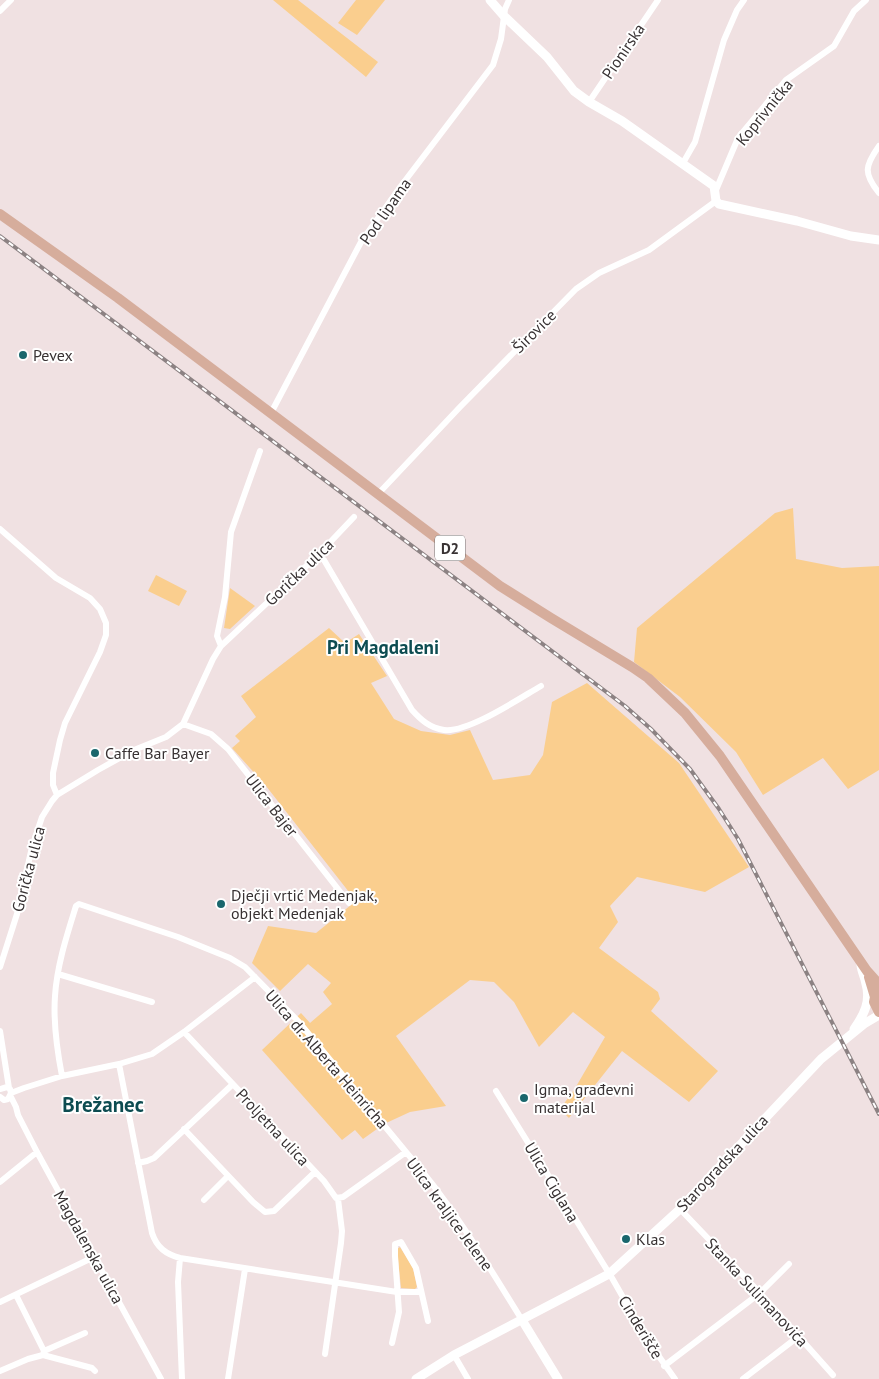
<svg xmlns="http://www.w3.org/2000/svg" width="879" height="1379" viewBox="0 0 879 1379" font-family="'PT Sans',sans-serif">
  <rect width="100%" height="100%" fill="#f0e1e2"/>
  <path fill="#face8e" d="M273,0H298L378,62L366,77Z
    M356,0H385L357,35L338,23Z
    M793,508L796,559L842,568L879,566V770L848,789L823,758L763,795L736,752L680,697L634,662L637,628L775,513Z
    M156,575L187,591L179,606L148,591Z
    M230,588L255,606L230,629L224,628Z
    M329,628L345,643L359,634L387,676L371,683L394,719L421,731L450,735L470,730L493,780L530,775L543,755L552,702L587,683L679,763L749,867L705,892L637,877L610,906L618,922L599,948L658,992L660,999L651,1011L718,1071L689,1102L622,1051L569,1118L560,1109L574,1090L605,1037L573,1012L539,1047L514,1002L494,982L470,980L396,1036L446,1106L410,1112L384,1124L363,1139L355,1130L342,1140L262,1050L301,1013L310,1023L332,1004L323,992L331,983L308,964L280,991L252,963L268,926L316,933L356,901L266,786L232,748L240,741L235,736L256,717L241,696Z
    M400,1247L413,1268L417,1287L415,1289L401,1288L397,1249Z"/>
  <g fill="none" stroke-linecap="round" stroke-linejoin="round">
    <path stroke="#fff" stroke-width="6" d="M0,11L11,0
      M589,102L658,0
      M879,146C865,166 863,173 879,193
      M683,163L695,142L724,40L737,10L744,0
      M716,190L738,138L786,80L834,46L854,11L866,0
      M271,413L361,242L401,186L493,65L501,39L505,9L509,0
      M378,494L460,407L576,289L599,273L649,250L716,201
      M0,529L56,578L90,598L100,609L106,623V635L100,652L65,723L60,740L53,773V785L57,795
      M318,555L324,560L412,710C421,720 430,728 444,730C468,733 520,698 541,686
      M221,646L217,636L225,597L231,532L260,451
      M183,724L211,734L228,749L349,903
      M0,967L17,914L32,847L42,817L52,801L57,795L98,770L134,750L166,737L183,724L213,659L221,646L318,555L354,517
      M58,974L152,1002
      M0,1031L9,1088
      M184,1032L324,1181L336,1198L343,1197L406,1152C451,1203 486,1262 522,1320
      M119,1064L152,1233C157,1248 166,1254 180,1258L397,1292H421
      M62,1076C57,1050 53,1023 55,996C57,965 67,935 76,906L79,904L178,937L230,958L245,967L298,1021L406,1152
      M0,1089L7,1087L10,1089L11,1093L8,1099L4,1100L0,1097
      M496,1091L612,1278L648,1341L675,1379
      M11,1093L24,1088L62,1076L119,1064L152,1054L184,1032L255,977
      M11,1097L16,1107L18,1115L37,1152L161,1379
      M184,1129L253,1202L265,1212L274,1211L315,1172
      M138,1163L147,1161L154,1158L233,1084
      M0,1182L37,1152
      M204,1200L228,1176
      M680,1209L760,1293L833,1375
      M180,1258L178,1282L182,1379
      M16,1295L44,1351L43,1355
      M0,1302L94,1257
      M392,1343L399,1312L395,1256V1244L401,1242L416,1268L428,1321
      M44,1351L85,1333
      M325,1354L341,1243L342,1231L338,1199
      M454,1355L468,1379
      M664,1366L760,1293L789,1264
      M0,1371L28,1359L43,1355L92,1368L95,1371
      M228,1379L245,1269
      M743,1379L799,1336"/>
    <path stroke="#fff" stroke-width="9" d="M490,0L504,16L547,57L574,91L589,102L622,121L714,186L716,201L719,204L797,221L851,236L879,240
      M854,1029C864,1015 871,1001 866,984C865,977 861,971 861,964
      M522,1320L558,1379
      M416,1379L454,1355L609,1274L680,1209L821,1059L864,1024L879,1015"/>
    <path stroke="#d6ad9c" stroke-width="10" d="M0,214L118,298L500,586L551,618L632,667L648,678L685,713L720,756L867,971L879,984
      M869,977L875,997
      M879,993L875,997L874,1002L879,1012"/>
    <g stroke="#8c8283" stroke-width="4">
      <path id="rail" d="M0,236L625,706L651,729L690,769L719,809L738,839L879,1114"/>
    </g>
    <use href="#rail" stroke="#fff" stroke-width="2" stroke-dasharray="5.5" stroke-linecap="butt"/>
  </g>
  <g fill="#1a676d" stroke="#fff" stroke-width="2">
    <circle cx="23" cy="355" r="5"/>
    <circle cx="95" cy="753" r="5"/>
    <circle cx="221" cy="904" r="5"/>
    <circle cx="524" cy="1098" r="5"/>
    <circle cx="626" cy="1239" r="5"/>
  </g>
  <g text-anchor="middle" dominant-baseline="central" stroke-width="4" stroke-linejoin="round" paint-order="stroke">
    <rect fill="#fff" stroke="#747070" stroke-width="1" x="435" y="535.5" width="30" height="25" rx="4"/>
    <g font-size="15" font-weight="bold" fill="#383233">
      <text x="450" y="548">D2</text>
    </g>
    <g font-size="16" fill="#383233" stroke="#fff">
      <text transform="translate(623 51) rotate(-56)">Pionirska</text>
      <text transform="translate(764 112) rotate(-51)">Koprivnička</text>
      <text transform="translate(385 211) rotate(-55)">Pod lipama</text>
      <text transform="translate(534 331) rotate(-45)">Širovice</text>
      <text transform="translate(299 572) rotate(-44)">Gorička ulica</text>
      <text transform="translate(272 805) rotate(52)">Ulica Bajer</text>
      <text transform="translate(28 869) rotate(-75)">Gorička ulica</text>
      <text transform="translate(327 1059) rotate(49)">Ulica dr. Alberta Heinricha</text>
      <text transform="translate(273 1127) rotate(47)">Proljetna ulica</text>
      <text transform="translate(722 1163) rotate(-47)">Starogradska ulica</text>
      <text transform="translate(552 1182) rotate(59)">Ulica Ciglana</text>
      <text transform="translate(450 1214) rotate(54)">Ulica kraljice Jelene</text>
      <text transform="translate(89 1247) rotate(61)">Magdalenska ulica</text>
      <text transform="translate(757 1292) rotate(47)">Stanka Sulimanovića</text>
      <text transform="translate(641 1327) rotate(59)">Cinderišče</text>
    </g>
    <g font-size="16" fill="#383233" stroke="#fff" text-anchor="start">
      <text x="33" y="355">Pevex</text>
      <text x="105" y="753">Caffe Bar Bayer</text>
      <text x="231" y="895">Dječji vrtić Medenjak,<tspan x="231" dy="18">objekt Medenjak</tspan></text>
      <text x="534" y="1089">Igma, građevni<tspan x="534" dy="18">materijal</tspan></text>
      <text x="636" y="1239">Klas</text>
    </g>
    <g font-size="19" font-weight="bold" fill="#0d4c51" stroke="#fff">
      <text x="383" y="647">Pri Magdaleni</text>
    </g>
    <g font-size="21" font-weight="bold" fill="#0d4c51" stroke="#fff">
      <text x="103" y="1104">Brežanec</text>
    </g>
  </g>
</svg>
